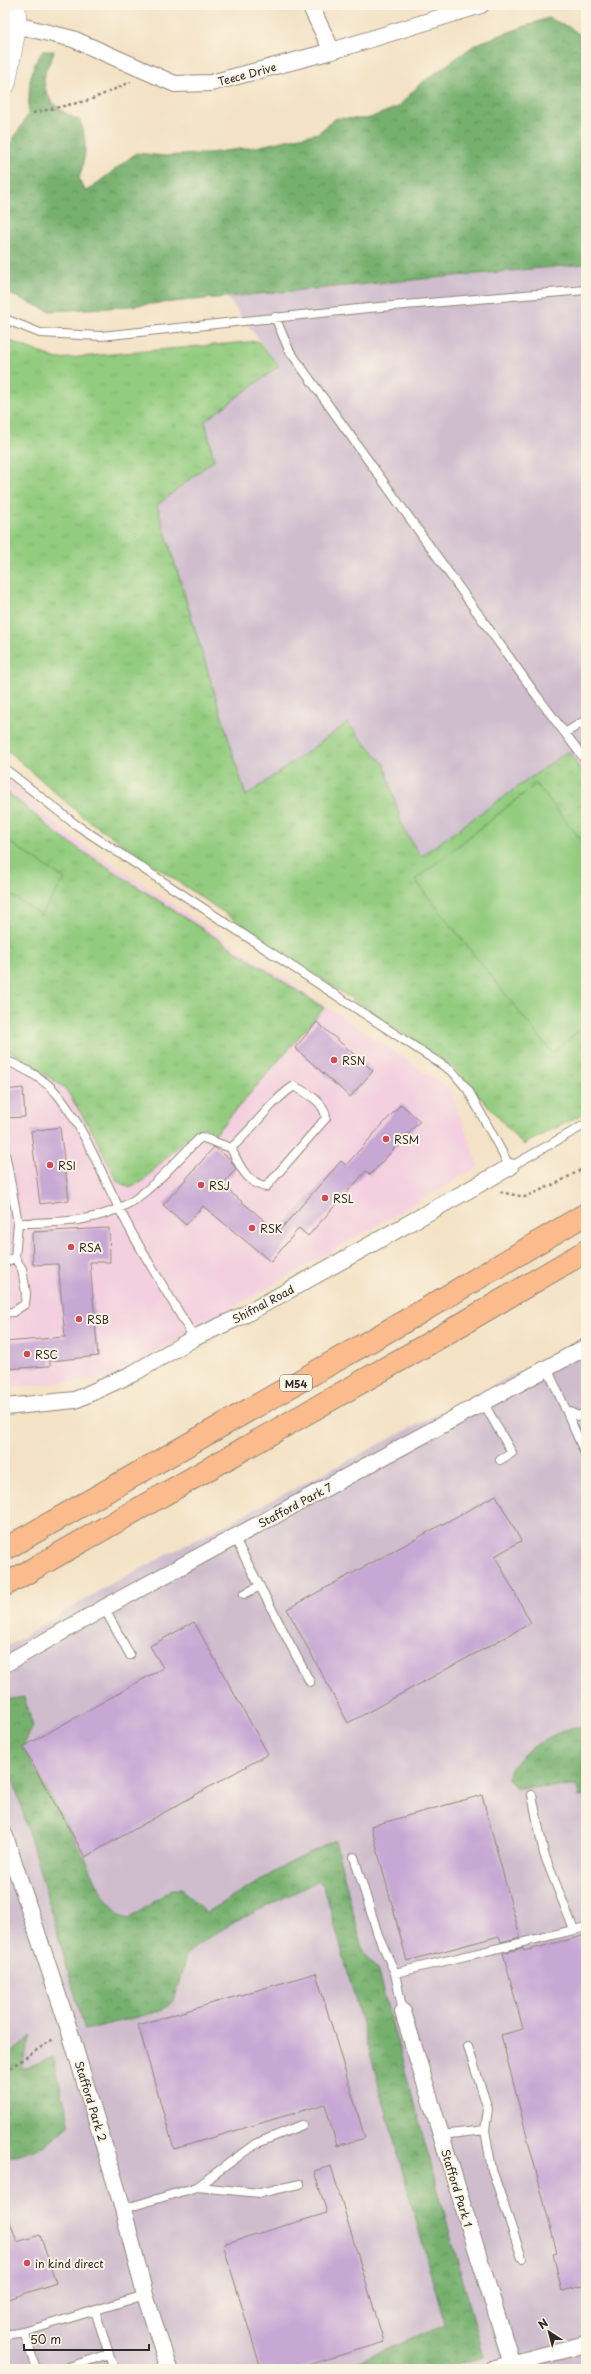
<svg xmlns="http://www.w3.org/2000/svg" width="591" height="2374" viewBox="0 0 591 2374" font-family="'Playpen Sans',sans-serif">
  <defs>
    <pattern id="forest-crowns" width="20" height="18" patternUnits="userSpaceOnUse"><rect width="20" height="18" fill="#76b06e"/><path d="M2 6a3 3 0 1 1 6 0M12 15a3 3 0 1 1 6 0" fill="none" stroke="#618f5b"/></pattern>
    <pattern id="park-tufts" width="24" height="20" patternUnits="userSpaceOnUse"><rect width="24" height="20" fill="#93cc7f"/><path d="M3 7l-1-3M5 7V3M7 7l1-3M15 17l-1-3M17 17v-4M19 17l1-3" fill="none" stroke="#7faf6e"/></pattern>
  </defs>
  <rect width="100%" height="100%" fill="#fcf5e5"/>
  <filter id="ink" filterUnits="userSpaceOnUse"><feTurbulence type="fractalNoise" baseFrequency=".025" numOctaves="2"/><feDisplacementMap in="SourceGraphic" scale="8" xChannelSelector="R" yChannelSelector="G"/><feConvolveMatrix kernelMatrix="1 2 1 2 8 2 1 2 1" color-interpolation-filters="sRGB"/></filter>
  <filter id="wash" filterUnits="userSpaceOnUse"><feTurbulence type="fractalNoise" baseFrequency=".012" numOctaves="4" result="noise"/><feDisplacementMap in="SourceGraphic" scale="16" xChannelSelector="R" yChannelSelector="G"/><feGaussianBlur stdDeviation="0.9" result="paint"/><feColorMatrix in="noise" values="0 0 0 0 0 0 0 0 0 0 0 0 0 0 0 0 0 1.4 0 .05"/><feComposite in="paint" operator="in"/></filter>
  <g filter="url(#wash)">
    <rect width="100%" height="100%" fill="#f3e2c5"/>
    <path fill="#f3cfdf" d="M5,776L66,833L450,1089L479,1167L108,1379L5,1388Z"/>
    <path fill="#cfbdce" d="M586,264V779L568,752L421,856L403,828L384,764L246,796L157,505L214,460L205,421L279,366L226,296Z
      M586,1337V2369H5V1648L107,1586Z"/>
    <path fill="url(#forest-crowns)" stroke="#506e4c" d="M548,18L569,27L586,39V264L107,308L49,311L12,295L5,288V153L28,115L30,80L35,63L43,51H54C52,62 46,66 45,74C41,99 60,112 80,120C88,144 86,154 79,179L86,192L136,153L165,156L209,153L256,147L318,133L336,118L367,119L398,107L419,85L476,44Z
      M24,1697L33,1726L23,1747L85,1857L101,1892L119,1916L129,1919L172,1889H182L206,1913L286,1865L335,1840L363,1952L377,1969L484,2357L438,2369H340L445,2325L324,1886L318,1881L235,1922L204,1940L186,1955L174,2001L161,2011L85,2030L5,1750V1700Z
      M575,1727H586V1796L579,1797L577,1786L516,1788L508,1779C510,1756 554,1732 575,1727Z
      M31,2036L21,2069L53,2057L70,2125L43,2146L5,2159V2058Z"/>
    <path fill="url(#park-tufts)" stroke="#5f7c55" d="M5,339L57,359L258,341L279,366L205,421L214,460L157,505L246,796L347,723L384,764L403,828L421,856L568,751L586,779V1112L523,1145L456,1070L83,817L5,748Z
      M5,790L61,837L324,1008L215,1134L205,1127L185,1139L143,1181L130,1188L117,1181L95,1136L65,1088L5,1048Z"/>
    <path fill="#93cc7f" stroke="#5f7c55" d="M536,784L586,846V1025L552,1053L415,880Z
      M5,839L65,879L41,915L5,891Z"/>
    <g id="blocks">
      <path fill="#c7a7d4" d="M317,1022L373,1071L350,1097L295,1048Z
        M23,1088L25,1117L5,1118V1090Z
        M401,1104L420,1121L370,1175L366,1171L308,1236L299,1228L271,1262L203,1206L186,1225L163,1205L214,1147L230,1159L236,1169L222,1185L278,1232L341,1161L346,1165Z
        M60,1127L69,1200L40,1204L31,1131Z
        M109,1228L110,1262H90L98,1356L50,1361V1366L5,1369V1342L65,1337L58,1264L33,1265L32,1232Z
        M496,1495L521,1541L495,1556L531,1623L348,1723L287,1609Z
        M194,1622L268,1754L85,1857L23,1747L163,1668L150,1646Z
        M482,1795L520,1937L501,1942L499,1936L407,1961L371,1826Z
        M586,1935V2285L562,2291L553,2254L557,2253L501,2035L523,2029L503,1953L523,1948L524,1951Z
        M316,1973L365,2138L337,2146L325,2104L174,2149L138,2025Z
        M331,2166L384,2342L295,2369H261L223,2244L327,2213L314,2171Z
        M7,2213L17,2242L40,2235L56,2283L5,2300V2214Z"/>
    </g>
  </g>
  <g filter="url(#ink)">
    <use href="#blocks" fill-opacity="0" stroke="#8f8678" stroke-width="1"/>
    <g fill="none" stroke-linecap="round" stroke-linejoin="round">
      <g stroke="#8f8678" stroke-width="10">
        <path id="service" d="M275,317L289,350L537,696L586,761
          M5,319L40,333L101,336L368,308L586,290
          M565,733L586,720
          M5,769L75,824L453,1072L468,1090L510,1167L586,1124
          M5,1060C24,1068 44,1078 58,1095C84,1127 104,1180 124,1218C145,1259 171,1298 194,1338
          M5,1153L18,1223
          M5,1262L15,1258
          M5,1313L13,1312L25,1304L26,1293L22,1269L15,1258L18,1223C61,1223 108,1222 142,1194C164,1177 181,1155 201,1137L231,1148C253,1129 270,1102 294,1086C307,1093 325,1102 326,1118L266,1187C247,1184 238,1163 231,1148
          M547,1368L566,1410L578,1416L586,1412
          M483,1402L512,1453L500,1460
          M566,1410L586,1456
          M234,1537L310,1682
          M244,1594L260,1586
          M104,1608L130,1655
          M532,1795L544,1854L574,1930
          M354,1857L378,1935L395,1973
          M403,2012L395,1973L586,1927
          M485,2130L492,2170L522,2258
          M441,2135L485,2130L488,2109L468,2047
          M197,2187L260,2193L300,2184
          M123,2209L197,2187L255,2144L302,2125
          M95,2311L114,2369
          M24,2332L36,2369
          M5,2335L24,2332L145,2295
          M63,2369L109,2354"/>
      </g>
      <g stroke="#8f8678" stroke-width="18">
        <path id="minor" d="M310,5L332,51
          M16,25L73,39L175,84L211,83L332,51L481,5
          M5,1407L75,1400L132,1374L194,1338L246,1314L510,1167
          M5,1664L104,1608L586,1347
          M5,1836L69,2029L123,2209L145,2295L169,2369
          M403,2012L512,2364
          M492,2369L586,2344"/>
      </g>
      <g stroke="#8f8678" stroke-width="22">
        <path id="tertiary" d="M5,84L16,25L15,5"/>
      </g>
      <g stroke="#8f8678" stroke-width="24">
        <path id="motorway" d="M5,1549L414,1316L586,1214
          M5,1585L428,1344L586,1251"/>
      </g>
      <path stroke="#8f8678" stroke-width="2.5" stroke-dasharray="3 3" stroke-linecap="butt" d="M33,113L90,100L131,82
        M500,1192L525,1197L557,1183L586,1167
        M5,2071L55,2038"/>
      <use href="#service" stroke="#fff" stroke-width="8"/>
      <use href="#minor" stroke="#fff" stroke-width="16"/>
      <use href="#tertiary" stroke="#fff" stroke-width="21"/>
      <use href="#motorway" stroke="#fbbb8c" stroke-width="22"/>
    </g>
  </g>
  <g fill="#d1495b" stroke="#fcf5e5" stroke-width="1.5">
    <circle cx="334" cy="1060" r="4"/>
    <circle cx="386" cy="1139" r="4"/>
    <circle cx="50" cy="1165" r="4"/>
    <circle cx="201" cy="1185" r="4"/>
    <circle cx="325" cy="1198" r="4"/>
    <circle cx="252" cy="1228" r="4"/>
    <circle cx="71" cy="1247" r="4"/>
    <circle cx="79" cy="1319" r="4"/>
    <circle cx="27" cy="1354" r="4"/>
    <circle cx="27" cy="2263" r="4"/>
  </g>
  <g text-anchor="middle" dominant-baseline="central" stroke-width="4" stroke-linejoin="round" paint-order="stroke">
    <rect fill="#fcf5e5" stroke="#6a6863" stroke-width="1" x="280" y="1375" width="32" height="16" rx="3"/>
    <g font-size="10" font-weight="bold" fill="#2b2b2b">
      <text x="296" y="1383">M54</text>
    </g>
    <g font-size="11" fill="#2b2b2b" stroke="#fcf5e5">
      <text transform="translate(247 74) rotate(-15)">Teece Drive</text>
      <text transform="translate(263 1304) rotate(-28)">Shifnal Road</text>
      <text transform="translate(295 1505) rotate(-28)">Stafford Park 7</text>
      <text transform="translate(91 2101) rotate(73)">Stafford Park 2</text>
      <text transform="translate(457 2188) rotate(73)">Stafford Park 1</text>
    </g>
    <g font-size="11" fill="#2b2b2b" stroke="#fcf5e5" text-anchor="start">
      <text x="342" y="1060">RSN</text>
      <text x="394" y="1139">RSM</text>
      <text x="58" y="1165">RSI</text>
      <text x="209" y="1185">RSJ</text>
      <text x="333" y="1198">RSL</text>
      <text x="260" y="1228">RSK</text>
      <text x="79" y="1247">RSA</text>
      <text x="87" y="1319">RSB</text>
      <text x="35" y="1354">RSC</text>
      <text x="35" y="2263">in kind direct</text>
    </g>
  </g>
  <rect width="591" height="2374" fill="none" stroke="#fcf5e5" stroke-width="20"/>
  <g transform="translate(549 2332) rotate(324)" stroke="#fcf5e5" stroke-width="3" paint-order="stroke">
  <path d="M0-3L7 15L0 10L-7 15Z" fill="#2b2b2b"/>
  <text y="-6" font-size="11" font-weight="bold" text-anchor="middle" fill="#2b2b2b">N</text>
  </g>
  <path d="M24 2344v6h125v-6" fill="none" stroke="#2b2b2b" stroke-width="2"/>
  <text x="30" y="2344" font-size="12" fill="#2b2b2b" stroke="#fcf5e5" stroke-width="3" paint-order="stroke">50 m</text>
</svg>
